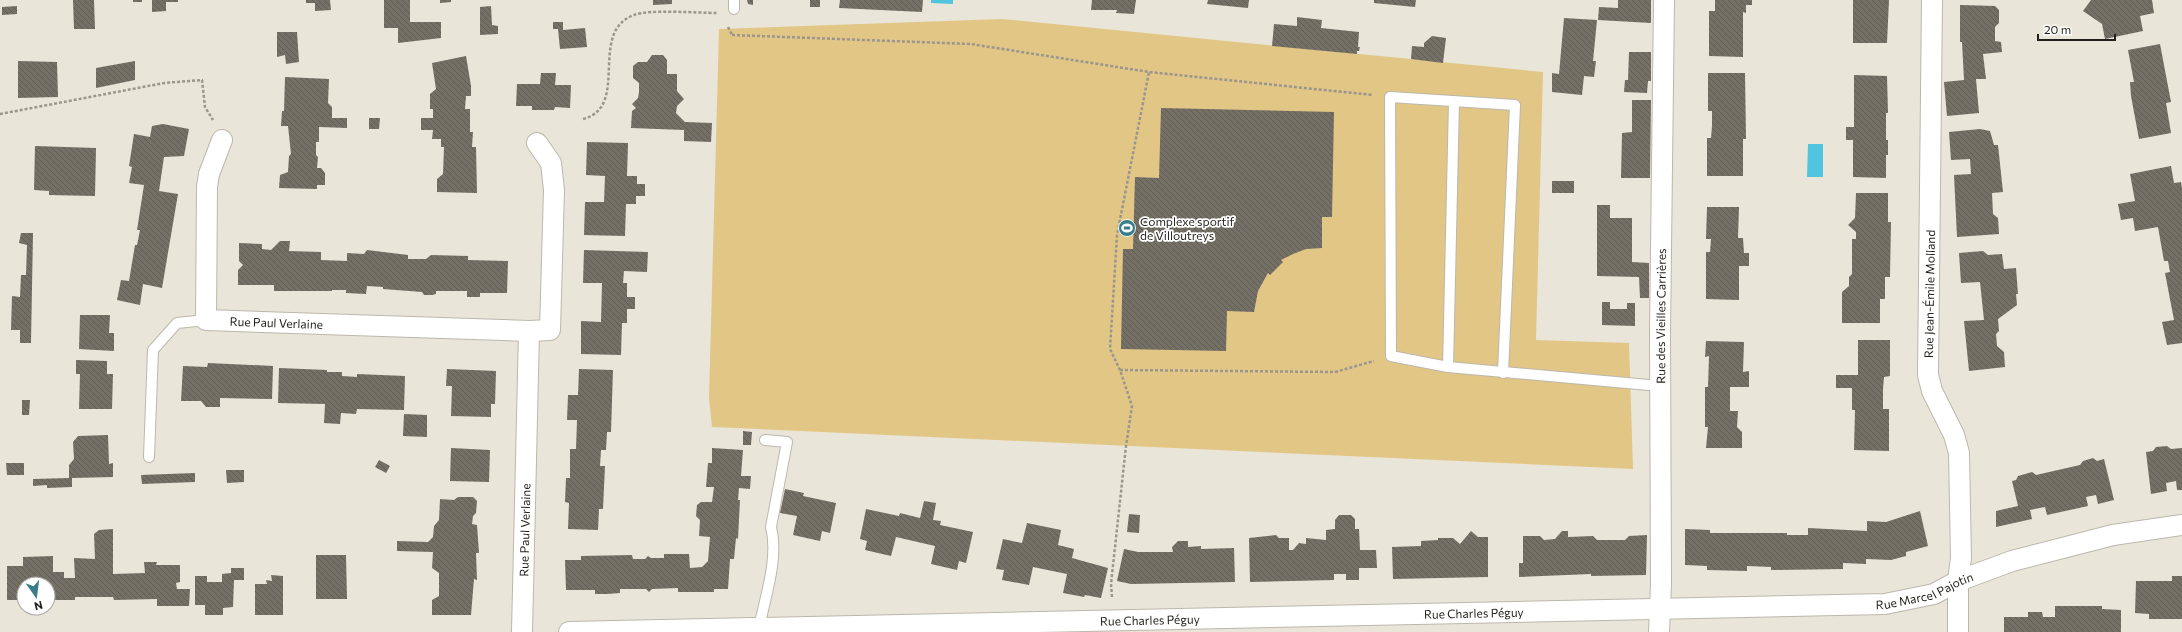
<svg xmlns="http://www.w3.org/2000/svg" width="2182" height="632" viewBox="0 0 2182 632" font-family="Commissioner,sans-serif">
  <defs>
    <pattern id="building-back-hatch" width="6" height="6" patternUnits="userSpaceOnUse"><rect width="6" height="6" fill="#757066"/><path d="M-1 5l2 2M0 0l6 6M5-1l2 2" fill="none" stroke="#605b53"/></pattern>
  </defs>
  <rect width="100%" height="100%" fill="#eae5d9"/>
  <path fill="#e2c686" d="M1002,19L1543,72L1536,340L1629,343L1633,469L712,427L709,398L719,29Z"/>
  <path fill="#50c5dd" d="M931,0H953V4L931,3Z
    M1808,144H1823V177H1807Z"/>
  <path fill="url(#building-back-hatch)" d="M73,0H94L95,29H74Z
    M133,0H142V2H133Z
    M152,0H178V2H166V11L152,12Z
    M306,0H330L331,10L315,11V3H306Z
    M384,0H410V22H441V38L398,43V28H384Z
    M440,0H451V2L440,3Z
    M653,0H672V4L653,5Z
    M747,0H753V5L748,4Z
    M810,0H820V7H810Z
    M840,0H923L922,12L839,8Z
    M1092,0H1136L1134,14L1116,13L1117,10H1091Z
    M1208,0H1249L1248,8L1207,4Z
    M1374,0H1416L1415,7L1374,3Z
    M1618,0H1651V23L1598,20L1599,7L1618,8Z
    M1715,0H1752V5H1746V13L1743,12V57L1709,56V11H1715Z
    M1853,0H1889L1887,43H1853Z
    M2091,0H2152L2154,13L2140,16L2143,31L2105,39L2102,24L2083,11Z
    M1960,5L1995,6L1999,10V23L1995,27V41L2001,42L2002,52L1983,54L1986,79H1976L1979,113L1947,116L1944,82L1964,80L1962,42H1960Z
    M17,6V14L2,15V7Z
    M491,6L492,25L498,26V34L480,35V7Z
    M1297,17L1322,20L1321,28L1359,32L1358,47H1360L1359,51H1357V54L1272,46L1274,24L1297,26Z
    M1564,18L1597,20L1593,61H1596L1594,77L1584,76L1582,95L1552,92V73L1559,74Z
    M553,22H563V30L585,28L587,47L560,49L558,29H553Z
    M277,32H297L299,62L286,64L285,55L277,57Z
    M1432,36L1446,38L1443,63L1411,59L1412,46L1424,47V43Z
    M2160,44L2171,102L2166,103L2171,133L2139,139L2131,96L2130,82H2134L2128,50Z
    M1629,52H1651V81H1648L1647,93L1624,92L1625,80H1628Z
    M652,55H663L667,60V74H677V91L684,99L677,106L676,113L685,122L712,123L711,142L684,141V130L631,128L632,111L636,108L632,104L638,98L639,92V83L633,78V66L638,62H647Z
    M466,56L471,86V96H466L465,109H470V132H473L472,147H476L477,193L437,192V179L443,174L444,147H441V139H432L433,130H421V118H433V109H430V94L436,89L432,63Z
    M18,61L57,62L58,97L18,98Z
    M135,61V80L96,88V68Z
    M541,73H556L555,85H571L570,108L555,107L554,110H532V106H516L517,84H540Z
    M1708,73H1745L1746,139H1743V176H1707V138H1711L1712,126V111H1708Z
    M1854,75L1887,76L1888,113H1886V140H1888V155H1886V178L1853,177V140H1846V127H1854Z
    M285,77L329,79L328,103L332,107V118H347V128L319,127V142H316V155L318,157L317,168H321L325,173V185H317V189L279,188L280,175L288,172L289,156L291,154L288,126H281L282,111H284Z
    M1632,100H1651L1650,178H1621L1622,133L1632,132Z
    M1161,108L1334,112L1332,217H1322V248L1306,249L1293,254L1281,260L1283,262L1270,275L1268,273L1258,291L1254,312L1227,311L1226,351L1121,349L1123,249H1133L1135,177L1159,178Z
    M369,118H380L379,129H369Z
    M163,124L189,129L184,156L164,157L159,191L178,194L162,288L143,284L140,305L117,300L121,280L129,281L135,245H137L140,230H137L144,185L129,183L132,167L129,166L134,134L150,137L152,126Z
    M1980,129L1990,131L1994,145H1998L2003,192L1992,193L1993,214L1998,218L1999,234L1957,237L1954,175L1971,174L1970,159L1951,160L1949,132Z
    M587,142L628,143L627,176H637V184H645V196H636V204H626L625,236L584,235L585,202H604L605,176L586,175Z
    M35,146L96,148L95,196L49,195V191L34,190Z
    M2171,166L2174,183L2181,182L2182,188V343L2167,345L2162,322L2174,320L2165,273L2170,272L2168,261H2164L2158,227L2135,231L2133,218L2121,220L2118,204L2135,201L2130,174Z
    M1552,181H1574V193H1552Z
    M1856,193H1888V222H1891L1890,277H1885V299H1880V323H1842V292L1849,286V277L1852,274V239H1856V232L1848,225L1855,218Z
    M1597,205H1610V218H1632V262L1649,263V298H1640L1639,277L1597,276Z
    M1707,207H1739L1738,238H1743L1744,253H1749V266H1739V300L1706,299V252H1710L1711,239H1706Z
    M21,233H33L31,343H20V330H11L12,296L20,297L21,275H26L27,245L19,243Z
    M280,241H290L289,251L321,252V260L347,261V253L364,254L367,250L408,255V259H426L431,255L468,256V260L508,261L507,293H480V297H467V291H436V294L432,295H424L422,292L383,289V287L367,286L366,294L346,293V290H332V291H274V285H238V270L243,265L239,261V243L262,244V249L271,250Z
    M584,250L648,252L647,272L624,271L623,283H627V297H635V309H627V323H622L621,355L581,354V321L601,322L602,283H583Z
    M1983,251L1988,255L2002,254L2004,269L2016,268L2018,294H2016L2017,305L1998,319L1999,331L1996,334L1997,346L2004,352L2005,367L1969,371L1964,321L1984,320L1980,282L1961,283L1959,253Z
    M1602,302H1610V309H1627V303H1635V326L1602,325Z
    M80,315H110L109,333H114V351L79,349Z
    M1858,340H1890V376L1884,377L1883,389V409H1889V451L1854,450L1855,410H1852V388H1836V375H1858Z
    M1706,341L1744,342L1743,372L1749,371V387H1730V411H1738L1737,427L1742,432V448H1706L1708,427H1705V387H1708L1709,356L1705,357Z
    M76,360L107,361V374H113L112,409H79L80,374H76Z
    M208,363L273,366L272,399L220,398V407H206L201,401H181L183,366L207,367Z
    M279,368L327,370V372H342V376L357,377V374L405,376L404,410L357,409L356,414L341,413L340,424L324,423L325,404L278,403Z
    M447,369L496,371L495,404H491V417L451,416L452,386H446Z
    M579,369L613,370L611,432H607L606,450H601L600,466H605L603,509H599L598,530L568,529L569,503L565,502L566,478H570V449H576L577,420H567L568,395H578Z
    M22,400H30L29,415H22Z
    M404,414L427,415V437L403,436Z
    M743,431L752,432L751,445H743Z
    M108,435L109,464L113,463V477L72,478V487L47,488V485L33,486V479L69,478V465L74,459L73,442L78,436Z
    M2167,446L2171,449L2182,448V490H2177L2176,481L2166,483L2167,491L2151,494L2146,452L2153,451L2156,447Z
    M451,448L490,450L489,482L450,481Z
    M712,448L743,450L741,476H751L750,489L739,488L738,500H740L738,539L736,538L734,559H730L728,589H714V592H678V588L652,589L649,592L646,589H620V593L607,594H595V590H566L565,560H581V556L632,555L633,559H645L648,556L651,558H664V554H689L690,568L702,567L708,561L710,537L699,536L700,520L696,516L697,505L701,502H712L714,487H706L708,463H712Z
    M2093,458L2097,461L2104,459L2114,500L2098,504L2096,495L2086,497L2088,506L2047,515L2045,507L2030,510L2032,519L1996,527V511L2018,506L2012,481L2016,480L2018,476L2032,472L2036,475L2080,465L2083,461Z
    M379,460L390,466L386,473L375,467Z
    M6,463H24V475H7Z
    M226,470H244V482L227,483Z
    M195,473V482L142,484L141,475Z
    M785,489L804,493L803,496L836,503L830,533L822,531L820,541L793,535L797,516L780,513Z
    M458,497H473L477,501L476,513L473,516L472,524L477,525L479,553H476L477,580L474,579L471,615H432V600L439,596V573L432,568L433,552L397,551V541L428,542L433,537L434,526L439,520L440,499L454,500Z
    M924,501L936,503L933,520L941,521L940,525L973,532L966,563L959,561L957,570L931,564L935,546L896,537L891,556L865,550L867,541L860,539L866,509L899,516L900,513L920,518Z
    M1920,511L1928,546L1906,552V556L1891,560L1866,559V564L1843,563V569L1771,570V567L1747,566V571L1707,570V566L1685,565V529L1710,530V533H1787V535H1808V528L1867,531V521L1886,522Z
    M1129,514L1140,515L1139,533L1127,532Z
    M1339,515H1351L1355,519V529H1359L1360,550H1376L1377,568H1359V580H1346V574H1334V580L1250,582L1249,538L1276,535L1279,538H1289V550H1293L1299,543L1306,544V538L1326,540V530L1335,529V520Z
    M1027,523L1061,530L1058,545L1074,549L1072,558L1108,568L1101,598L1085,595L1084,597L1063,593L1067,574L1033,567L1029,585L1002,580L1004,570L996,569L1003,539L1022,543Z
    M113,529V574L145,573L144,562H157L156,565H180V582L176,583L177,589H190L189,606H157V599L114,600L113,597H75V600H48V584H24V600H7V566H23V557L53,556V572H64V578H75L74,558L95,559L94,534L99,530Z
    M1471,531L1478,537H1488V577L1393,579L1392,547L1421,546V541L1438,540V538H1453L1460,544Z
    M1562,531H1568V537L1593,536L1597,540H1625L1629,536L1647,535L1646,575L1591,576V574L1519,577V563H1523V536H1540L1544,540L1555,539Z
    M1178,541H1188V547L1201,546V549L1234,548L1235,582L1131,584L1117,581L1124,549L1138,552H1173L1172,547Z
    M316,555H346L347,599H316Z
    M231,568H244V580H234L233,607L223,608V615H205V605H195V576H207V582H222V574L231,573Z
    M271,575L283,576V615H255V584H267L266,580L272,581Z
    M2172,576H2182V619H2149V614L2135,613L2136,581H2172Z
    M2055,606H2102V609L2121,610V632H2004V617H2028V612H2042L2043,617H2055Z"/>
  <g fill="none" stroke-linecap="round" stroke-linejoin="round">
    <g stroke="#bcb7ab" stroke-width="12">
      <path id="lane" d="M734,9V0
        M1448,367L1454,101
        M1503,373L1515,105L1390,97L1391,356L1448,367L1660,386
        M149,457L153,350L177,323L206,320
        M759,628C765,597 779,558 771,527L787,442L765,440"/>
    </g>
    <g stroke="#bcb7ab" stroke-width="22">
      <g id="street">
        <path d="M1932,0L1928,375L1932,391L1954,435L1959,453L1961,558L1958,581V632"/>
        <path id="s1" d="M222,140L209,174L207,187L206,320L529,331L550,330L554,190L551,163L537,143"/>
        <path id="s2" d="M522,632L529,331"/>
        <path id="s3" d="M569,632L1885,604L1934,594L1958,581L2012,561L2113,535L2182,525"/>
        <path id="s4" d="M1659,632L1661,584L1660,333L1664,0"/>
      </g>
    </g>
    <path stroke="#9a968d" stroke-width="2.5" stroke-dasharray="3 2" stroke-linecap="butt" d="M728,27L732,35
      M732,35L971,44L1149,72L1373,95
      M0,114L164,83L202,80L205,107L213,120
      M583,119C631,107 587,32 634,15C649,9 698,13 717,13
      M1120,370L1335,372L1374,361
      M1112,597L1111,584L1126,446L1132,406L1120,370L1110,349L1117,235L1149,72"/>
    <use href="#lane" stroke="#fff" stroke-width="10"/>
    <use href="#street" stroke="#fff" stroke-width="20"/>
  </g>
  <defs>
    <g id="stadium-disc" transform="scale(0.9)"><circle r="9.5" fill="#377c8a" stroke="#fff"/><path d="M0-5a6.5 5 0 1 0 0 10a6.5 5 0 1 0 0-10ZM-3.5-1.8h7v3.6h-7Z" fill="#fff"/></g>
  </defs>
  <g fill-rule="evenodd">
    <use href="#stadium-disc" x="1127" y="228"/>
  </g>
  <g text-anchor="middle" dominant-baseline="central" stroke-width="3.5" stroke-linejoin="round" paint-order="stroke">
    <g font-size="12" fill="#201f1a" stroke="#fff" text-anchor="start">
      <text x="1140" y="221">Complexe sportif<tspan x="1140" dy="14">de Villoutreys</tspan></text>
    </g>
    <g font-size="12" fill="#201f1a" stroke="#fff">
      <text transform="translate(1929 294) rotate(-89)">Rue Jean-Émile Molland</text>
      <text stroke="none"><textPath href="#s4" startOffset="316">Rue des Vieilles Carrières</textPath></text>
      <text stroke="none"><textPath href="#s1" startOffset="253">Rue Paul Verlaine</textPath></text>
      <text stroke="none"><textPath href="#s2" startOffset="102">Rue Paul Verlaine</textPath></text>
      <text stroke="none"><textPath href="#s3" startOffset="1358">Rue Marcel Pajotin</textPath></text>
      <text stroke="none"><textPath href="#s3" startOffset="905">Rue Charles Péguy</textPath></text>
      <text stroke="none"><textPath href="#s3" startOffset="581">Rue Charles Péguy</textPath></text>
    </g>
  </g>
  <g transform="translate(36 596) rotate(166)"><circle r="19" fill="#ffffff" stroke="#a6a5a3"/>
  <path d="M0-3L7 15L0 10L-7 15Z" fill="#377c8a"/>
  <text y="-6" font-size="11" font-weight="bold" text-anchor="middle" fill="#201f1a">N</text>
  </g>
  <path d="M2038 34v6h77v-6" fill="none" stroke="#201f1a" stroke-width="2"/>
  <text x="2044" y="34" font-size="12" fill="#201f1a" stroke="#ffffff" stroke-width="3" paint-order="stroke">20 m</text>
</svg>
